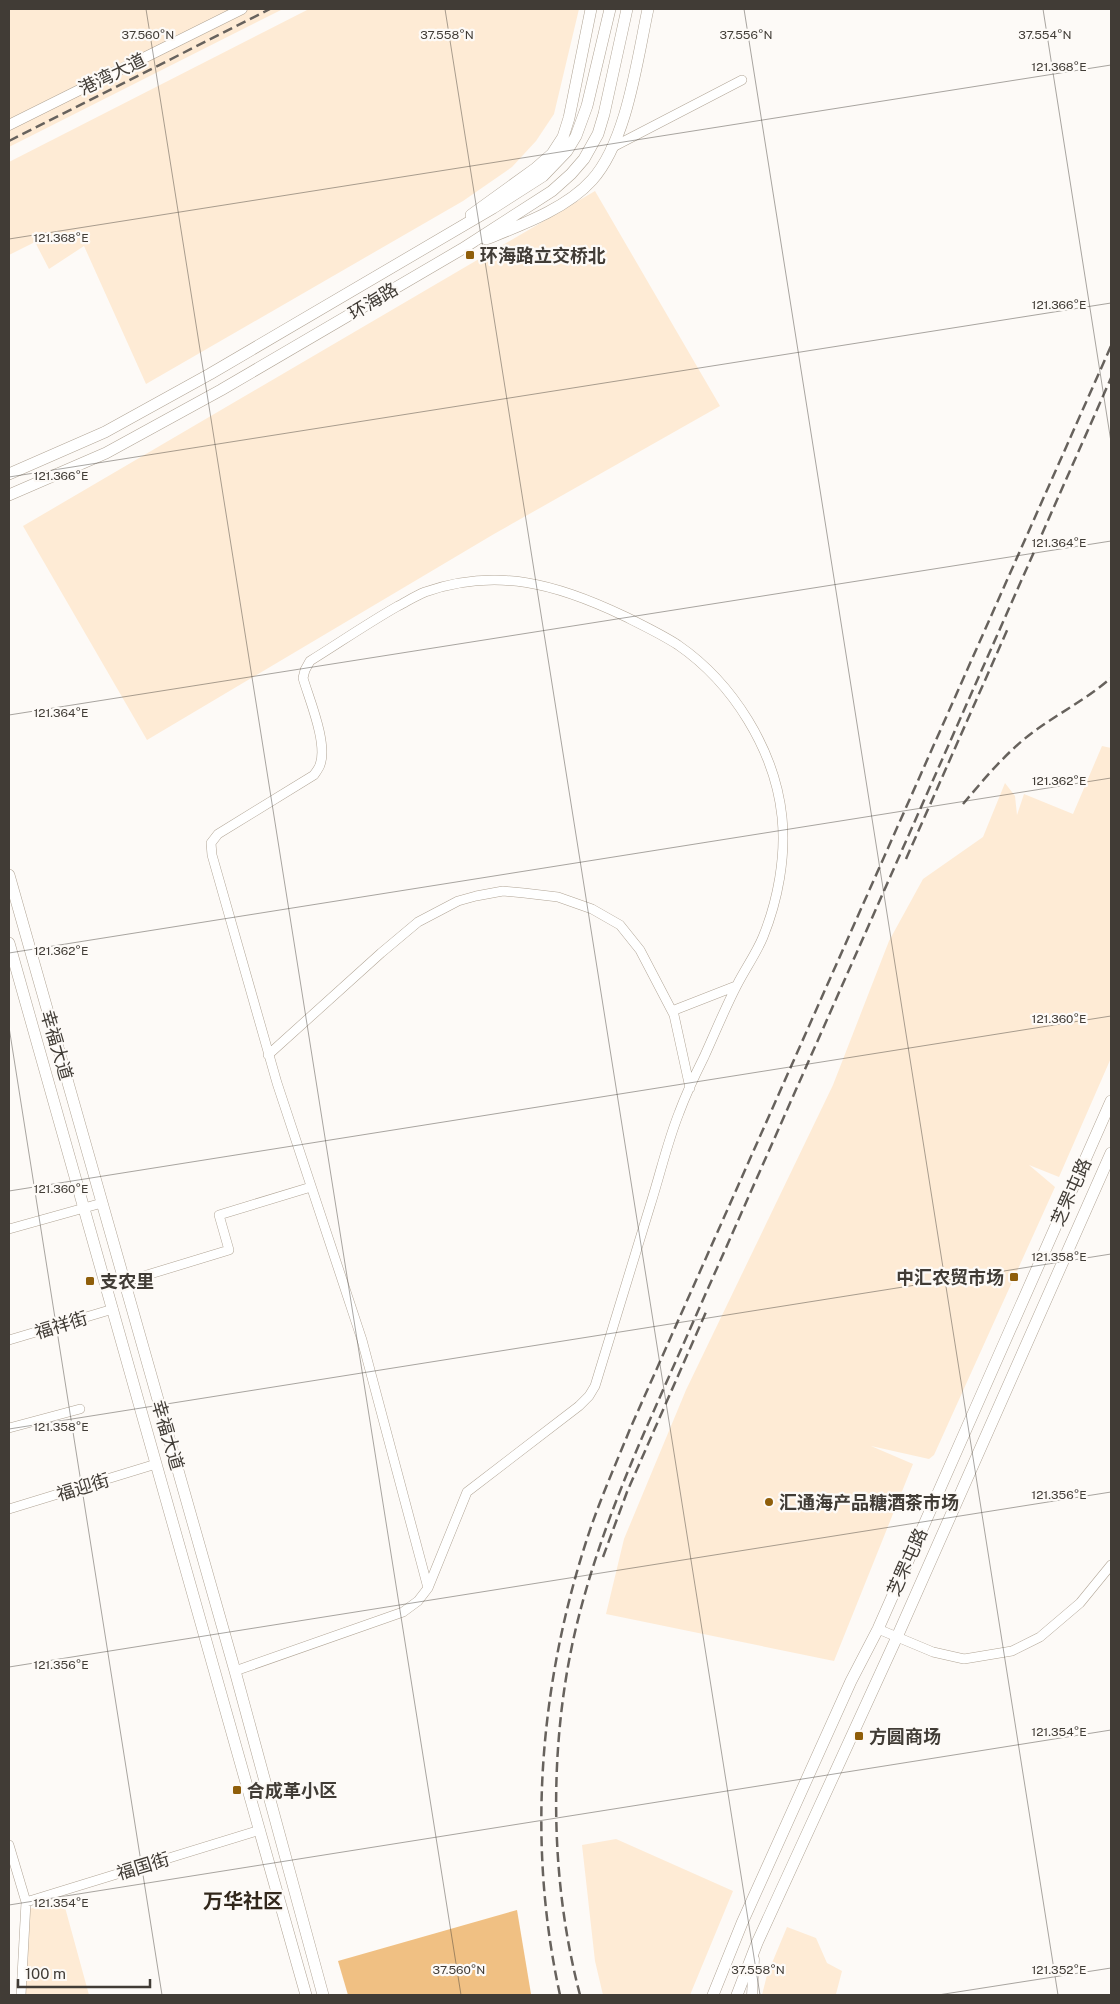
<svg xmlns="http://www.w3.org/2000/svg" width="1120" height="2004" viewBox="0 0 1120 2004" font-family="'Public Sans','Noto Sans SC',sans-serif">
  <rect width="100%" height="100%" fill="#fdfaf7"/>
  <path fill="#feebd5" d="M9,9H283L9,147Z
    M309,9H579L554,114L536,141L512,167L463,201L146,384L84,246L49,269L35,242L9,255V162Z
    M595,191L720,406L494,534L147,740L23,526Z
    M1102,746L1111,748V1058L1059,1177L1029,1165L1055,1187L934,1455L929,1459L871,1446L913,1464L834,1661L606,1614L624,1539L686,1390L833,1085L889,941L923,879L983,837L1005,783L1015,796L1017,815L1024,794L1073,814Z
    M616,1839L733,1891L690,1995H603L595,1961L582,1845Z
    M63,1900L89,1995H25V1910Z
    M787,1927L816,1938L827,1963L842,1971L836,1994L855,1995H762L767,1975Z"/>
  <path fill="#f0c083" d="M517,1910L531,1994L348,1995L338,1961Z"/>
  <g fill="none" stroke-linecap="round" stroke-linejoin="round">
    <g stroke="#b1a596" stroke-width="10">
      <path id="minor" d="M611,148L742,80
        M672,1011L736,986
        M268,1055L381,953L418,922L458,901L476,896L503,891L524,893L558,897L592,909L620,925L640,950L674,1015L690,1088
        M9,1229L102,1203
        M124,1282L229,1250L219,1215L311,1187
        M9,1340L113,1309
        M9,1428L80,1409
        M9,1509L156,1464
        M878,1629L933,1652L964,1659L1012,1651L1040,1637L1080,1603L1111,1565
        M235,1671L403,1612L418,1601L428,1588L467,1492L579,1406L589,1396L595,1386C613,1326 632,1266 650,1206C660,1175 667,1143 679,1113C686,1094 695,1075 704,1057C715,1033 725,1008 737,985C745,969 756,954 763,937C778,900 786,857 782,817C775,750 733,683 678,645C661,634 642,625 624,616C557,584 497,567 425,592C415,596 406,602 398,606C368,623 339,643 310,661L305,670L303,678C309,699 328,743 320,765C319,768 316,772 314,775L218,834L211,843L212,855L277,1083L362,1340L428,1588
        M9,1845L26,1902L21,1995
        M26,1902L260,1830"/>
    </g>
    <g stroke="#b1a596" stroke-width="11">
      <path id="tertiary" d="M9,125L242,9
        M752,1995L754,1959"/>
    </g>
    <g stroke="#b1a596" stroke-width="12">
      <path id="secondary" d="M471,215L536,168L552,154L563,137L569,118L591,9
        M486,239C521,225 566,209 592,180C627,141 637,60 648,9
        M9,474L105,432L210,374L493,208L543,176L567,151L576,136L587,106L610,9
        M9,495L106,453L221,390L462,249L552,191L571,174L584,159L598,134L604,114L627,9
        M9,875L235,1671L323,1995
        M9,943L306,1995
        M713,1995L742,1923L851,1681L878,1629L1111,1101
        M737,1995L757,1943L897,1637L1111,1153"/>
    </g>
    <use href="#minor" stroke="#fff" stroke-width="9"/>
    <use href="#tertiary" stroke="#fff" stroke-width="10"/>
    <use href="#secondary" stroke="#fff" stroke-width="11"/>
    <path stroke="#67625d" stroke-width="2.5" stroke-dasharray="10 5" stroke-linecap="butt" d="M9,141L270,9
      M963,804C985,778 1008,750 1036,730C1061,712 1088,698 1111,678
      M906,859L1009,626
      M603,1557L627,1492L706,1312
      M560,1995C527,1845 539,1688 586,1542C598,1504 615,1466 630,1429L1111,346
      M580,1995C548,1874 548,1730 581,1608C597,1548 619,1491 644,1433L1111,378"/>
  </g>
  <path fill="none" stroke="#413c36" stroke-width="1" stroke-opacity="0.45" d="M146,9L461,1995M445,9L760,1995M744,9L1058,1995M1043,9L1111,442M9,239L1111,65M9,477L1111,303M9,715L1111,541M9,953L1111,778M9,1027L162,1995M9,1191L1111,1016M9,1429L1111,1254M9,1667L1111,1492M9,1905L1111,1730M938,1995L1111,1968"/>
  <g fill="#8f5e0a" stroke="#fdfaf7" stroke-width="2">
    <rect x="465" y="250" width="10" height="10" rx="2.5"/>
    <rect x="1009" y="1272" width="10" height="10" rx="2.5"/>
    <rect x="85" y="1276" width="10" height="10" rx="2.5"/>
    <circle cx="769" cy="1502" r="5"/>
    <rect x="854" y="1731" width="10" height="10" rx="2.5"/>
    <rect x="232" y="1785" width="10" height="10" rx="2.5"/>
  </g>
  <g text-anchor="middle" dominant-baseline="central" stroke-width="4.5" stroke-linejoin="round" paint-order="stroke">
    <g font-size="18" fill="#413c36" stroke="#fdfaf7">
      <text transform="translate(112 74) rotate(-26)">港湾大道</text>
      <text transform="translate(373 301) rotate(-31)">环海路</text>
      <text transform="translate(57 1045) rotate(74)">幸福大道</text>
      <text transform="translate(1071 1192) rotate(-66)">芝罘屯路</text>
      <text transform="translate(61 1325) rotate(-17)">福祥街</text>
      <text transform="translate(168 1435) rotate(74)">幸福大道</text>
      <text transform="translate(83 1487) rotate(-17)">福迎街</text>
      <text transform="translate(907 1562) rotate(-66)">芝罘屯路</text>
      <text transform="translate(143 1866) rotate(-17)">福国街</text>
    </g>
    <g font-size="18" font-weight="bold" fill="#413c36" stroke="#fdfaf7" text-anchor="start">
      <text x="480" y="255">环海路立交桥北</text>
      <text x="1004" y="1277" text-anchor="end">中汇农贸市场</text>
      <text x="100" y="1281">支农里</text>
      <text x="779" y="1502">汇通海产品糖酒茶市场</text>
      <text x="869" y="1736">方圆商场</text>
      <text x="247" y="1790">合成革小区</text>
    </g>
    <g font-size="20" font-weight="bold" fill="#32281c" stroke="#fdfaf7">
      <text x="243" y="1901">万华社区</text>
    </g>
  </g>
  <g font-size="12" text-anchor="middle" fill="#413c36" stroke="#fdfaf7" stroke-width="4.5" stroke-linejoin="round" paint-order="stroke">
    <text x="148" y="39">37.560°N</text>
    <text x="447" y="39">37.558°N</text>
    <text x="746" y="39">37.556°N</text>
    <text x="1045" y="39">37.554°N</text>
    <text x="1059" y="71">121.368°E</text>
    <text x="61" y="242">121.368°E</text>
    <text x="1059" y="309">121.366°E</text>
    <text x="61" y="480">121.366°E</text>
    <text x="1059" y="547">121.364°E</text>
    <text x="61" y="717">121.364°E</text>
    <text x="1059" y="785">121.362°E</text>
    <text x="61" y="955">121.362°E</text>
    <text x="1059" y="1023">121.360°E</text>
    <text x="61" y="1193">121.360°E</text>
    <text x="1059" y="1261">121.358°E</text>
    <text x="61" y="1431">121.358°E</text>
    <text x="1059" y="1499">121.356°E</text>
    <text x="61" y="1669">121.356°E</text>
    <text x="1059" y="1736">121.354°E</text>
    <text x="61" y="1907">121.354°E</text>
    <text x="459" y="1974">37.560°N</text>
    <text x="758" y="1974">37.558°N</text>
    <text x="1059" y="1974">121.352°E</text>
  </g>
  <rect width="1120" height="2004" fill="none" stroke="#413c36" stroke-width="20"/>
  <path d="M18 1979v8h132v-8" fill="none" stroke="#413c36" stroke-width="2.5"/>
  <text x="25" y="1979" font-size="15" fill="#413c36" stroke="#fdfaf7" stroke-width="4" paint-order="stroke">100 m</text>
</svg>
